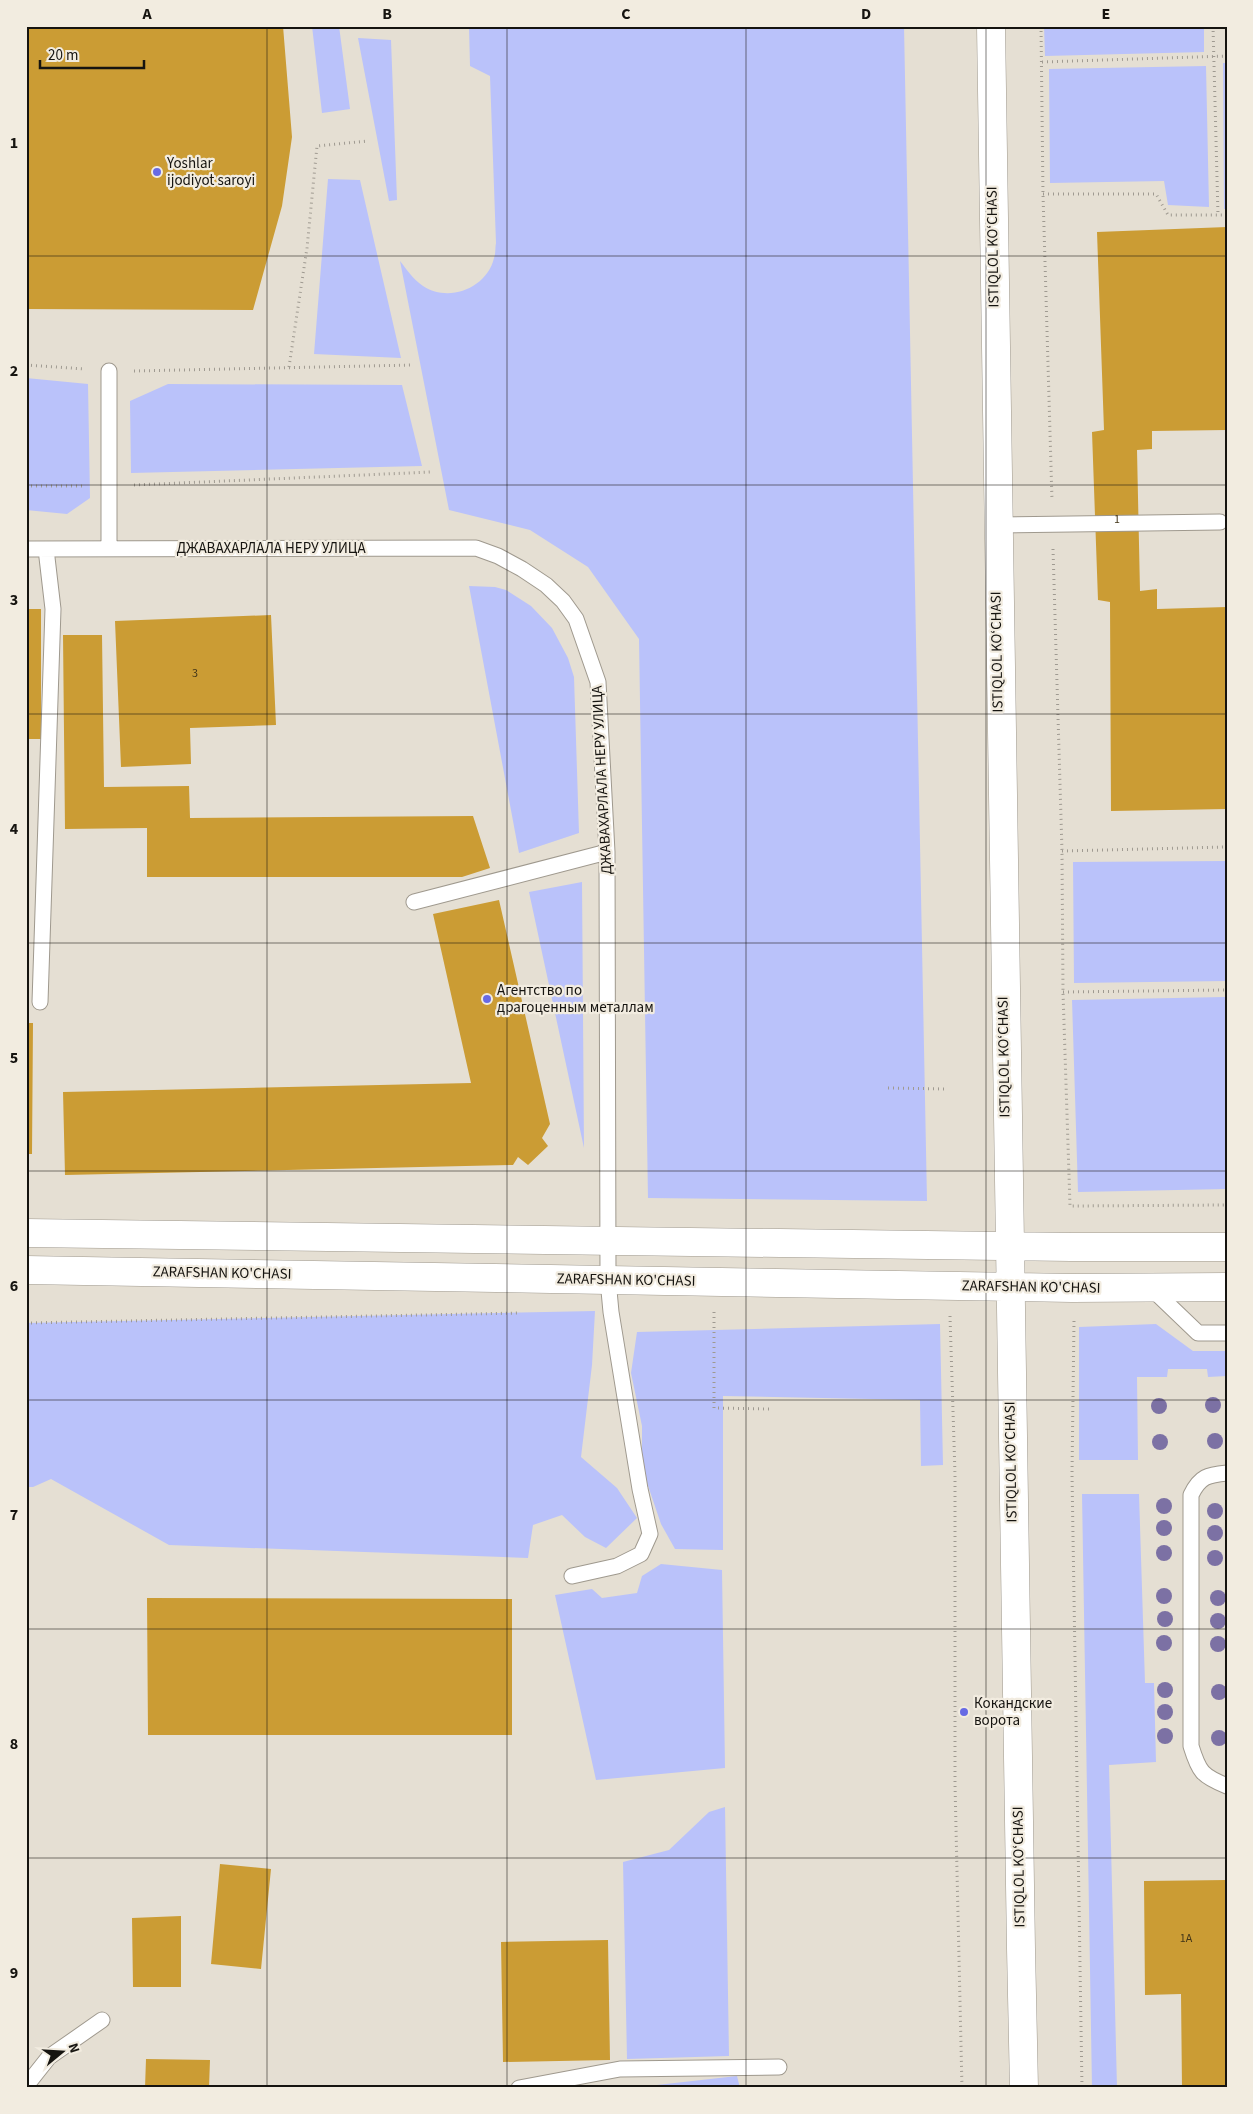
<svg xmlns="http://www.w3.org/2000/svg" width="1253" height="2114" viewBox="0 0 1253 2114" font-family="'Source Sans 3',sans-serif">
  <rect width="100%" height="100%" fill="#e5dfd3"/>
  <path fill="#bac2fa" d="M312,26H339L350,109L322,113Z
    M469,26H904L927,1201L648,1198L639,639L588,567L530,530L449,510L400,261C407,270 413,279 423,286C449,303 487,288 494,258C496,253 495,247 496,243L490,76L470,66Z
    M1044,26H1204V52L1045,56Z
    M358,38L391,40L397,200L389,201Z
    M1223,63H1227V209H1224Z
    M1206,66L1209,207L1168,205L1164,181L1050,183L1049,69Z
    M328,179L360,180L401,358L314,354Z
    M26,378L88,384L90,498L67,514L26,510Z
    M168,384L402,385L422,466L131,473L130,401Z
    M469,586L495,587L506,590L531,606L552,628L568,658L574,677L579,833L519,853Z
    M1225,861L1227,981L1074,983L1073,862Z
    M582,882L584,1148L529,892Z
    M1225,997L1227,1189L1078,1192L1072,1000Z
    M595,1311L592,1365L581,1457L617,1488L637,1518L606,1548L585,1537L562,1515L533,1525L528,1558L169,1545L51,1479L33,1487H26V1323Z
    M940,1324L943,1465L921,1466L920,1400L723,1396V1550L675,1549L661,1524L642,1468V1426L631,1373L637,1332Z
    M1156,1324L1193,1351H1227V1376L1208,1377L1207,1369H1168L1167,1377H1137L1138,1460H1079V1327Z
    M1082,1494H1139L1145,1683H1154L1156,1762L1109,1765L1117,2088H1092Z
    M661,1564L722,1570L725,1768L596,1780L555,1595L592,1589L602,1598L637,1593L642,1576Z
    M725,1807L729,2056L627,2059L623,1862L669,1850L709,1812Z
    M737,2076L740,2088H630Z"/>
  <path fill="#cb9c34" d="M26,26H283L292,137L282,206L253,310L26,309Z
    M1227,227V430L1152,431V449L1137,450L1140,591L1157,589V609L1227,607V809L1111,811L1110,602L1098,600L1092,432L1104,430L1097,232Z
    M26,609H41V739H26Z
    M271,615L276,725L190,728L191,764L121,767L115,621Z
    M63,635H102L104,787L189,786L190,818L473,816L490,868L462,877H147V828L65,829Z
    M499,900L550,1124L542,1138L548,1146L528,1165L518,1157L513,1165L65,1175L63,1092L471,1083L433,914Z
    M26,1023H33L32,1154H26Z
    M147,1598L512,1599V1735H148Z
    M220,1864L271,1869L261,1969L211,1964Z
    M1227,1880V2088H1182L1181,1994L1145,1995L1144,1881Z
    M181,1916V1987H133L132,1918Z
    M608,1940L610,2060L503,2062L501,1942Z
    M146,2059L210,2060L209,2088H145Z"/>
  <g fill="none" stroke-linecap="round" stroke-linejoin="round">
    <g stroke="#9f998e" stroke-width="17">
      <path id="service" d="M995,525L1220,522
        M26,549L476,548L498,556L522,569L546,585L563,601L576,619L598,682L607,852L608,1280L611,1312L640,1489L650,1534L641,1554L617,1566L572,1576
        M109,549V371
        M414,902L607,852
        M40,1002L53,609L46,549
        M1150,1287L1198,1333H1227
        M1227,1473C1208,1475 1200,1476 1191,1495V1746C1199,1772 1202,1776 1227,1786
        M26,2086L49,2057L102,2020
        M519,2088L620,2069L779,2067"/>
    </g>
    <g stroke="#9f998e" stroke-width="29">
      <path id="minor" d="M991,26C997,714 1009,1401 1024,2088
        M26,1233L1071,1247H1227
        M26,1270L1072,1288L1227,1287"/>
    </g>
    <path stroke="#9f9a91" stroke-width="3" stroke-dasharray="1 4" stroke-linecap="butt" d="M1041,26L1043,194L1052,500
      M1213,26L1218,215
      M1042,62L1227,56
      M1043,194H1156L1168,215H1227
      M26,365L85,369
      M289,367L307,248L317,146L368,141
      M134,371L413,365
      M134,485L431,472
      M26,486H83
      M1053,549L1062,851L1063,992L1070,1206L1227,1205
      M1062,851L1227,847
      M1063,992L1227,990
      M888,1088L946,1089
      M714,1312V1408L770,1409
      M950,1316L955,1474V1784L962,2088
      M1074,1321L1072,1474L1082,2088
      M26,1323L520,1313"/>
    <use href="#service" stroke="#fff" stroke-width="15"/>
    <use href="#minor" stroke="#fff" stroke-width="28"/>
  </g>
  <g fill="#7c71a4">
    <circle cx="1213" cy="1405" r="8"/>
    <circle cx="1159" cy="1406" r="8"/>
    <circle cx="1215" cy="1441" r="8"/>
    <circle cx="1160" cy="1442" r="8"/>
    <circle cx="1164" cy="1506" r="8"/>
    <circle cx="1215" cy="1511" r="8"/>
    <circle cx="1164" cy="1528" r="8"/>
    <circle cx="1215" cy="1533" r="8"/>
    <circle cx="1164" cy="1553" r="8"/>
    <circle cx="1215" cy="1558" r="8"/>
    <circle cx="1164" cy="1596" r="8"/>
    <circle cx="1218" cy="1598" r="8"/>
    <circle cx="1165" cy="1619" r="8"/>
    <circle cx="1218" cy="1621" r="8"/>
    <circle cx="1164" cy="1643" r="8"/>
    <circle cx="1218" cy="1644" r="8"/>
    <circle cx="1165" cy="1690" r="8"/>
    <circle cx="1219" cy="1692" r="8"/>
    <circle cx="1165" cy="1712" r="8"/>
    <circle cx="1165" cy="1736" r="8"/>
    <circle cx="1219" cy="1738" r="8"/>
  </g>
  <path fill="none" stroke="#161410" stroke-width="1" stroke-opacity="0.55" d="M267,26V2088M507,26V2088M746,26V2088M986,26V2088M26,256H1227M26,485H1227M26,714H1227M26,943H1227M26,1171H1227M26,1400H1227M26,1629H1227M26,1858H1227"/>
  <g fill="#676ae4" stroke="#f2ece0" stroke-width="2">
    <circle cx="157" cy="172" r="5"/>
    <circle cx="487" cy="999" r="5"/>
    <circle cx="964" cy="1712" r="5"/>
  </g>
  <g text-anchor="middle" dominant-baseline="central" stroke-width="4.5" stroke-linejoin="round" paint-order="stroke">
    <g font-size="12" fill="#433619">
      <text x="1117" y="519">1</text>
      <text x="195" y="673">3</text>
      <text x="1186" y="1938">1A</text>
    </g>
    <g font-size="15" fill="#161410" stroke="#f2ece0" text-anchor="start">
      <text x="167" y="163">Yoshlar<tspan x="167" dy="17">ijodiyot saroyi</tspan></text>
      <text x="497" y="990">Агентство по<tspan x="497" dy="17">драгоценным металлам</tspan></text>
      <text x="974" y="1703">Кокандские<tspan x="974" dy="17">ворота</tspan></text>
    </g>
    <g font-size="15" fill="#161410" stroke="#f2ece0">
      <text transform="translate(993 247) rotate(-91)">ISTIQLOL KO‘CHASI</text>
      <text x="271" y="548">ДЖАВАХАРЛАЛА НЕРУ УЛИЦА</text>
      <text transform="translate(997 652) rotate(-91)">ISTIQLOL KO‘CHASI</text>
      <text transform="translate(602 780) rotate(-93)">ДЖАВАХАРЛАЛА НЕРУ УЛИЦА</text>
      <text transform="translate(1004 1057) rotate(-91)">ISTIQLOL KO‘CHASI</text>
      <text transform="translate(222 1273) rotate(1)">ZARAFSHAN KO'CHASI</text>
      <text transform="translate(626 1280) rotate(1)">ZARAFSHAN KO'CHASI</text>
      <text transform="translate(1031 1287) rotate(1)">ZARAFSHAN KO'CHASI</text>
      <text transform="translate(1011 1462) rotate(-91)">ISTIQLOL KO‘CHASI</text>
      <text transform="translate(1019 1867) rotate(-91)">ISTIQLOL KO‘CHASI</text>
    </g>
  </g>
  <rect width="1253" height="2114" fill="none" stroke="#f2ece0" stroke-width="55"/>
  <g transform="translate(62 2052) rotate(72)" stroke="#f2ece0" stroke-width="4" paint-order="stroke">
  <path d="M0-4L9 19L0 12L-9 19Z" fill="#161410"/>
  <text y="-8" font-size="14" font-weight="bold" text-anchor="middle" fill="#161410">N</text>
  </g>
  <path d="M40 60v8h104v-8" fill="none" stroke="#161410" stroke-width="2.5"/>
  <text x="48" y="60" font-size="15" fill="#161410" stroke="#f2ece0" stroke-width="4" paint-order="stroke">20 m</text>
  <rect x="28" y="28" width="1198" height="2058" fill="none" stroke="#161410" stroke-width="2"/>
  <g font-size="16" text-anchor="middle" font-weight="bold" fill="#161410">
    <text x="147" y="19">A</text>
    <text x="387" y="19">B</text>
    <text x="626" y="19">C</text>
    <text x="866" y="19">D</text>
    <text x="1106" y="19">E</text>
    <text x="14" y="148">1</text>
    <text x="14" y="376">2</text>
    <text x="14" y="605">3</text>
    <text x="14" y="834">4</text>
    <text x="14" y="1063">5</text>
    <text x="14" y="1291">6</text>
    <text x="14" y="1520">7</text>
    <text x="14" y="1749">8</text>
    <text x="14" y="1978">9</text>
  </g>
</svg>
